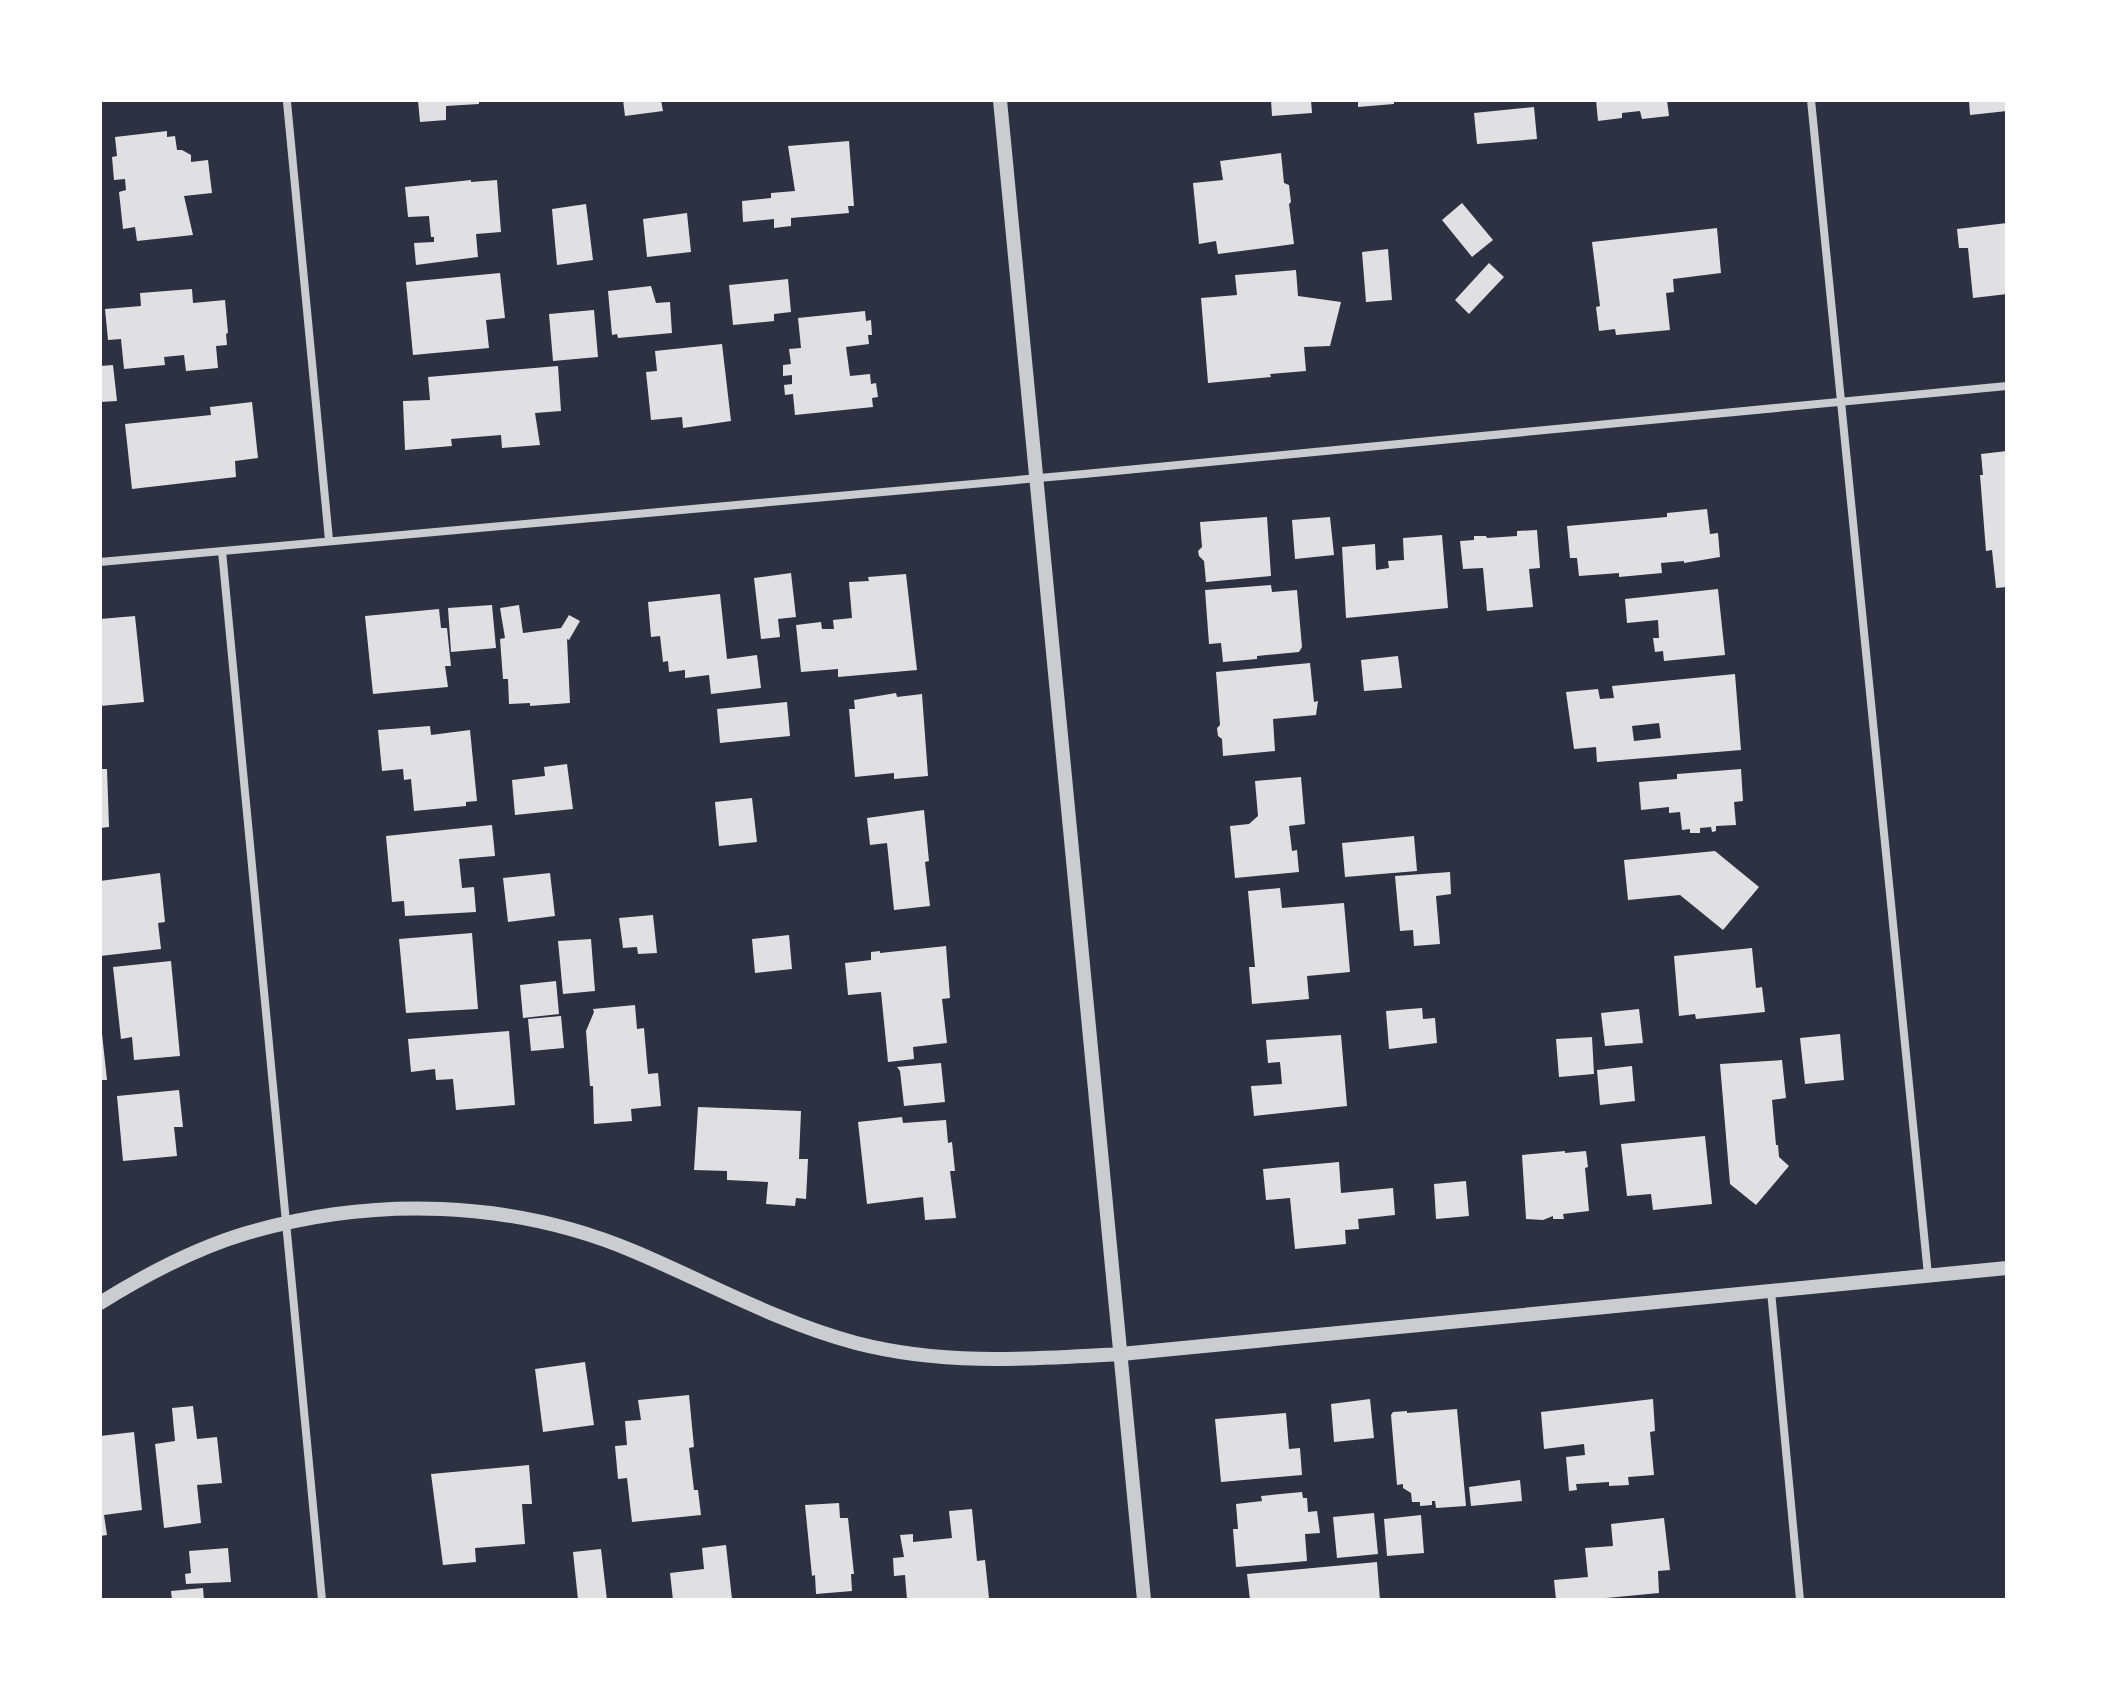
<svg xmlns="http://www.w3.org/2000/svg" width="2107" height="1700" viewBox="0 0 2107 1700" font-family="'Source Serif 4',serif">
  <rect width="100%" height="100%" fill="#2d3142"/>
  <path fill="#e0e0e3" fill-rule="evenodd" d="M418,100H479V104L446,106V120L420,122Z
    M623,100H661L663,111L625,116Z
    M1271,100H1311L1312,113L1272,116Z
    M1358,100H1394V104L1358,107Z
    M1596,100H1667L1669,116L1642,119L1640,111L1622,113V118L1598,121Z
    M1969,100H2007V111L1970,115Z
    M1534,107L1537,139L1477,144L1474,113Z
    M167,131V137L175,136L177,150H182L191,155V162L208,160L212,193L184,196L193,235L137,241L135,227L123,229L119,192L126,190L125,179L114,180L112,157L117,156L115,137Z
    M849,141L854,206H848L849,213L791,218V226L774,228V219L743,222L742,201L771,198V193L795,191L788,146Z
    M1281,153L1284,183L1289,185L1291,202L1289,204L1294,244L1218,254L1216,241L1199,244L1193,183L1223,180L1220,161Z
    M471,180V182L497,180L501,232L476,234L478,257L416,265L414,243L434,242V237H431L429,216L408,217L405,187Z
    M1462,203L1493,240L1472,257L1442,220Z
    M586,204L593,260L557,265L552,209Z
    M687,213L691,252L647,257L643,219Z
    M2007,223V294L1973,298L1968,248H1959L1957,229Z
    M1717,228L1721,273L1673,279L1674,292L1666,293L1670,330L1616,335L1615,329L1599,331L1596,307L1600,306L1592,242Z
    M1388,249L1392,300L1366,302L1362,252Z
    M1489,263L1504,277L1469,314L1455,300Z
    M1296,270L1298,296L1341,302L1330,346L1304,347L1306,371L1270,374L1271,377L1208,383L1201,298L1237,295L1235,275Z
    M500,273L505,318L486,320L489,348L413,355L406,282Z
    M788,279L791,312L774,314V321L733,325L729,285Z
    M651,286L656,303L670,302L672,333L618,338L617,334L612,335L608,291Z
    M192,289L193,303L225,300L228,333L226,334L227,345L216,346L218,368L186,371L184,355L164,357L165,365L124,369L121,339L108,340L105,309L141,306L140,293Z
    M594,310L598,357L553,361L549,314Z
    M865,311L866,321L871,320L872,335H868L869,344L846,347L850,376L870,374L871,384L876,383L878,397L872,398L873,407L795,415L793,394L785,395L784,385L792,384V375L783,376V365L791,364L789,349L801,348L798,318Z
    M722,344L731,421L683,428L682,417L651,420L646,372L657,371L655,351Z
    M113,365L117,401L100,402V366Z
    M558,366L561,411L535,413L540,445L502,448L501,435L451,439L452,446L405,450L403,401L430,400L428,377Z
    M252,402L258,458L235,461L236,477L132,489L125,424L211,415L210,407Z
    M2007,451V587L1996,588L1992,550L1986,551L1980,475H1983L1981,454Z
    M1707,509L1710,534L1718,533L1720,557L1684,563V561L1661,563L1662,573L1619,577V573L1579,576L1577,558H1570L1567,526L1667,517V513Z
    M1267,517L1271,576L1206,582L1204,561L1199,556L1198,551L1202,547L1200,522Z
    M1330,517L1334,555L1295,559L1292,520Z
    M1537,530L1540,568L1529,569L1533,607L1487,611L1483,568L1463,569L1460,541L1474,540V536H1486L1487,538L1517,536V531Z
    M1442,535L1448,608L1346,618L1342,547L1375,544L1376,570L1389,568L1388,561L1404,560L1403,538Z
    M791,573L796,617L778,619L780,637L761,639L754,578Z
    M906,574L917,670L838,677V669L801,672L796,625L821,622L822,629H834L833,620L852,618L849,582L869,581L868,577Z
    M1271,585L1272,592L1297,590L1302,647L1299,652L1257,656V659L1223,662L1221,643L1209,644L1205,590Z
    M1718,589L1725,655L1664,661L1663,651L1655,652L1653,638H1659L1658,620L1627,623L1625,599Z
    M720,594L727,659L757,655L761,688L711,694L709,675L685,678V670L669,672L668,661L663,662L660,636L651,637L648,602Z
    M492,605L496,648L451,652L448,608Z
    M519,605L523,633L561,628L569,615L580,621L569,640L567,639L570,703L530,706V703L509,704L508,679H503L500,639L505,638L500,608Z
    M439,609L441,628H447L451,666H445L448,687L373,694L365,616Z
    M135,616L144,702L100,706V619Z
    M1398,656L1402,688L1364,691L1361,660Z
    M1310,663L1314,702L1318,701L1316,715L1273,719L1275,751L1223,756L1222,739L1218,736L1217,728L1220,725L1216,672Z
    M1735,674L1741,750L1597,762L1596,747L1574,749L1566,692L1598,689L1600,699L1614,698L1612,686ZM1659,723L1661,738L1634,741L1632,726Z
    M896,693L897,697L922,694L928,776L894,779V773L855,777L849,709H855L854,700Z
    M787,702L790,736L720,743L717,709Z
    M430,726L431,735L470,730L477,801L466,802V806L414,811L411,779L404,780L403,769L382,771L378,730Z
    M567,764L573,809L515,815L512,780L545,776L544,767Z
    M100,769H107L109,827L100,828Z
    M1741,769L1743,801L1734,802L1736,825L1716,826V831L1712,832L1711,827L1700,828V833H1690V829L1682,830L1680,812L1669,813V807L1641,810L1639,782L1677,779V774Z
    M1301,777L1305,824L1289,826L1292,851L1297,850L1299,872L1235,878L1230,826L1249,824L1258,816L1255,781Z
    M752,798L757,842L719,846L715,802Z
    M924,810L929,861L925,862L930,906L894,910L887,843L870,845L867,818Z
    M492,825L495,856L459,859L462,888L474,887L476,912L405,916L404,901L392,902L386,836Z
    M1414,836L1417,871L1345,877L1342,843Z
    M1715,851L1759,887L1723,930L1680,895L1628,900L1624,860Z
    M1450,872L1451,894L1436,896L1440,944L1414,946L1413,930L1400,931L1395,876Z
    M160,873L165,922L158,923L161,949L100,956V881Z
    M550,873L555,916L508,922L503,878Z
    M1280,888L1282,908L1344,903L1350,972L1307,976L1309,999L1252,1004L1249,967H1255L1248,891Z
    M653,915L657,953L638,954L637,947L623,948L619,918Z
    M472,933L478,1009L406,1013L399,939Z
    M789,935L792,969L755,973L752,939Z
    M591,939L595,991L563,994L558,941Z
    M946,946L950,998L942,999L947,1043L913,1047L914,1059L888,1062L881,992L848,995L845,963L871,960V952L880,951V953Z
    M1752,948L1756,988L1762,987L1765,1012L1696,1019L1695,1014L1679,1016L1674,956Z
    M171,961L180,1056L134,1060L132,1037L121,1039L113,967Z
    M556,981L559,1014L523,1018L520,985Z
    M635,1005L637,1029L644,1028L648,1074L658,1073L661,1106L631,1109L632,1121L594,1124L593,1086H590L586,1031L594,1012L593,1009Z
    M1422,1008L1423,1019L1435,1018L1437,1043L1389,1049L1386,1011Z
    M1639,1009L1643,1043L1605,1046L1601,1013Z
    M561,1016L564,1048L531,1051L528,1019Z
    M509,1031L515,1105L456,1110L453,1079L436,1080L435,1069L411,1072L408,1039Z
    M100,1034H102L107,1080H100Z
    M1840,1034L1844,1080L1805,1084L1800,1038Z
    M1341,1035L1347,1106L1254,1116L1251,1086L1282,1084L1280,1062L1268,1063L1266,1040Z
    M1592,1037L1594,1074L1559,1077L1556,1039Z
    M1782,1060L1786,1098L1772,1100L1776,1145H1778L1779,1157L1789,1166L1756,1205L1730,1184L1720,1064Z
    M941,1063L945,1102L904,1106L900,1071L897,1067Z
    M1632,1066L1635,1101L1600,1105L1597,1070Z
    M179,1090L183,1127H174L177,1156L123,1161L117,1096Z
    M698,1107L801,1111L799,1159H808L806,1199L796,1198L795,1206L766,1204L768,1182L727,1180V1171L694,1170Z
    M902,1117L903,1123L946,1120L948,1143L952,1142L955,1171H950L956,1218L925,1220L923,1197L867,1204L858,1122Z
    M1705,1136L1712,1204L1653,1210L1651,1194L1627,1196L1621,1144Z
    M1565,1151V1153L1586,1151L1588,1167L1585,1168L1589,1211L1563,1214L1564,1219H1553V1216L1543,1220L1526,1219L1522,1155Z
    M1339,1162L1341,1193L1393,1188L1395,1215L1358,1219L1359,1229L1345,1230L1346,1244L1295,1249L1290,1198L1266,1200L1263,1169Z
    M1466,1181L1469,1216L1436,1219L1434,1184Z
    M585,1362L594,1425L543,1432L535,1369Z
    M689,1395L694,1447L689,1448L694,1490H698L701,1515L632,1522L627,1478L618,1479L615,1446L627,1445L625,1421L641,1420L638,1400Z
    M1370,1399L1374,1438L1334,1442L1331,1404Z
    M1653,1399L1655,1431L1650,1432L1654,1475L1628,1477L1629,1485L1609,1486V1482L1576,1484L1577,1490L1569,1491L1566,1457L1585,1455L1584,1444L1544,1449L1541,1412Z
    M193,1406L197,1439L217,1437L222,1483L197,1485L201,1523L164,1528L155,1444L175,1441L172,1408Z
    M1457,1409L1466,1506L1436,1508L1435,1501H1432V1505L1420,1506V1502H1412L1411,1493L1403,1488V1484L1397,1485L1391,1415L1393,1412L1407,1411V1413Z
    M1286,1413L1289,1449L1300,1448L1302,1475L1221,1482L1215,1419Z
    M134,1432L142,1510L104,1515L107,1535L100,1536V1436Z
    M529,1465L532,1504H522L525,1544L475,1548L476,1562L443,1565L431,1474Z
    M1520,1480L1522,1501L1471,1506L1469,1487Z
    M1302,1492L1303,1498H1307L1308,1512L1317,1511L1320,1533L1305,1534L1307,1561L1236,1567L1233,1529H1238L1236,1504L1262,1501L1261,1496Z
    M839,1503L840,1518H848L854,1574H851L852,1591L816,1594L815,1575L812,1576L805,1505Z
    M972,1509L977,1561L985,1560L989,1598L907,1600L905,1575L894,1576L893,1558L904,1557L900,1535L913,1534V1542L952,1538L949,1511Z
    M1374,1513L1378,1554L1337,1558L1333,1517Z
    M1421,1515L1424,1553L1387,1556L1384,1519Z
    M1664,1518L1670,1570L1658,1571L1659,1593L1585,1600H1556L1554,1580L1588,1577L1585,1548L1613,1546L1611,1524Z
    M726,1545L732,1599L673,1600L670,1573L704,1569L702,1548Z
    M228,1548L231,1582L186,1584L185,1574L191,1573L189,1551Z
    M601,1549L607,1600H578L573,1552Z
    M1377,1562L1380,1600H1250L1247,1574Z
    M203,1588L204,1600H172L171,1591Z"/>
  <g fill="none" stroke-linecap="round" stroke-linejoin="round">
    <path stroke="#caccd0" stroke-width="8" d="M1811,100L1928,1275
      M287,102L329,540
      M222,551L322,1600
      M100,562L1084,474L2007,386
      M1771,1291L1800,1600"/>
    <path stroke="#caccd0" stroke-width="14" d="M1000,100L1144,1600
      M100,1303C145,1275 196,1248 247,1233C373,1196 512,1200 633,1251C707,1282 777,1322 856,1343C945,1366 1031,1359 1121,1354L2007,1268"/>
  </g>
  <rect width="2107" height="1700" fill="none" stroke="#ffffff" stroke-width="204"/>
</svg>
